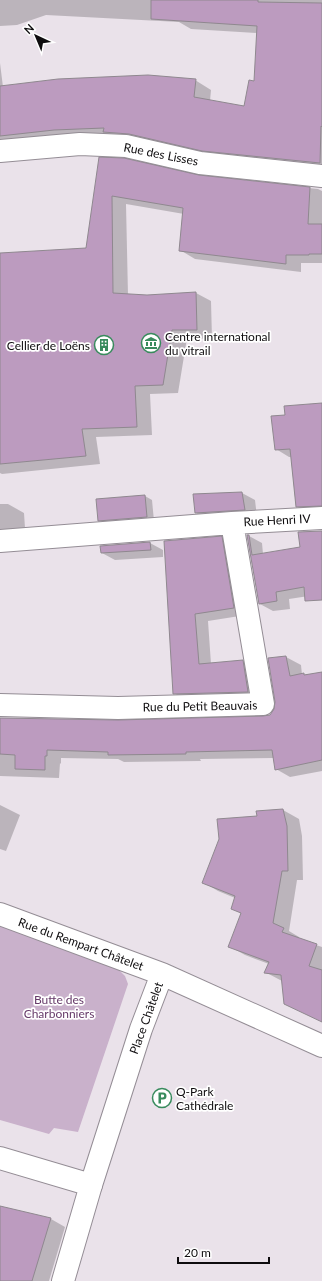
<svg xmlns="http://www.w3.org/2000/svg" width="322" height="1281" viewBox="0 0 322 1281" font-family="Lato,sans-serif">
  <rect width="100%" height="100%" fill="#eae2ea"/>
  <path fill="#c9b1cb" d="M0,920L117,968L125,976L128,984L78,1132L54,1128L49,1134L0,1120Z"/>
  <path fill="#0003" d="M0,0H322V170L0,147V63L3,87L195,80L211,90L210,101L245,107L255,83L257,33L191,29L179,22L46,15L17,25L0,26Z
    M100,158L198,176L318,189L322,191V263H301V272L195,259L180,250L184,214L126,204L128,295L147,296L196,293L211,301L212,339L187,338L178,393L150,394L152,435L96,437L100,464L2,474L0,473V254L87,249Z
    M322,404V513L310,514L296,506L291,457H289L276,449L286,416Z
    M242,493L255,500L257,517L208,520L196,513Z
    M145,496L152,500L154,521L106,524L99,520Z
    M0,504H8L24,513L25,528L6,531L0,537Z
    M322,532V594L289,599L290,609L273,611L260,604L249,536L262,543L263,554L301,548Z
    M221,537L234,545L246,615L208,621L211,664L243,661L255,669L261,699L186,701L174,693L165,542Z
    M150,543L163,550V557L115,560L102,553Z
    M286,657L301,665L302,675L322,673V771L290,777L276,769L274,758L200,759L201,761L124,762L118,759L61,758V764L60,763L59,778L0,776V718L118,722L264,718L270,715L275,710Z
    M0,805L20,815L6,851L0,849Z
    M283,810L299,819L302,836L303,880H297L289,931L299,937L298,939L322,947V1022L282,981L265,972L269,964L245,955L229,946L242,914L232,908L235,898L218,891L203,882L258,817Z
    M0,1207L51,1219L65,1227L49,1281H0Z"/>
  <path fill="#bc9bbf" stroke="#8f888f" d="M151,0H258V2L322,3V127L321,126L320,163L202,151L129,134L103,132L104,128L54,130L0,136V86L58,79L148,75L196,79L194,97L244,106L249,80L254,81L257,26L151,19Z
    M99,157L124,158L199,175L310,187L308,224H322V254H309V255H286V264L179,251L183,208L112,196L113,293L147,295L196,292L197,330H172L163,385L135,386L137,427L82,429L86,456L0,464V253L86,248Z
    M322,403V506L296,507L290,449L275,450L271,416L285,415L284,406Z
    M242,492L245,510L195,513L193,494Z
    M145,495L147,517L98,521L96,499Z
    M322,531V600L305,601L304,587L276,592L277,601L259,604L247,535H249L252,555L300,547L298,532Z
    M222,536L234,608L195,614L199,664L243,660L248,692L173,694L164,541Z
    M150,542L151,550L101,553L100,546Z
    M286,656L290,676L304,673V675L322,672V760L275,770L272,750L186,752V754L108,755V752L47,750V756H45V770L15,769V755L0,754V718L118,720L263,716L270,715L274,709L275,702L268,658Z
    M283,809L287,826L288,871H282L273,923L284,928L282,932L317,944L309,966L322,970V1022L284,1004L281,975L264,973L269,962L228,947L241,913L231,909L235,896L202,883L219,839L217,819L257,816L256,811Z
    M0,1206L51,1218L32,1281H0Z"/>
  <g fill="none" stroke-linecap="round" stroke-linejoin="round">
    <g stroke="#948d95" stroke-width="24">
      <path id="minor" d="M0,151L80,144L126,146L200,163L322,176
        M0,541L232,523L322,518
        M0,705L118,708L263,704L232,523
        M0,914L162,974
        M91,1185L141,1029L162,974L322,1046"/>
    </g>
    <g stroke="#948d95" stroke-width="24">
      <path id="secondary" d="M0,1158L91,1185L63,1281"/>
    </g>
    <use href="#minor" stroke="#fff" stroke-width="22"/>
    <use href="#secondary" stroke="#fff" stroke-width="22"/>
  </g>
  <defs>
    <g id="museum-ring" transform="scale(1)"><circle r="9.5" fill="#fff" stroke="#388b5d" stroke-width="1.5"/><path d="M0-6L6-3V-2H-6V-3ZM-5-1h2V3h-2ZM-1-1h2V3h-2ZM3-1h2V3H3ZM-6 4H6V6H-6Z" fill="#388b5d"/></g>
    <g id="building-ring" transform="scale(1)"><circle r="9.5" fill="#fff" stroke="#388b5d" stroke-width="1.5"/><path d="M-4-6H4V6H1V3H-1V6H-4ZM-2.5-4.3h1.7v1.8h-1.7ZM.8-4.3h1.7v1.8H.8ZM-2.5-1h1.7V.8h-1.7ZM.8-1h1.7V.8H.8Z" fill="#388b5d"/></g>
    <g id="parking-ring" transform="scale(1)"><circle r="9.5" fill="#fff" stroke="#388b5d" stroke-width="1.5"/><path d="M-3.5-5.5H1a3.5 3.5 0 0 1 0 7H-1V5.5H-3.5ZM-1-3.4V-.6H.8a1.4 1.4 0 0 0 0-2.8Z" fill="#388b5d"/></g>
  </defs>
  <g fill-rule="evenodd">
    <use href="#museum-ring" x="151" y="343"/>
    <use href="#building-ring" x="104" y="345"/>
    <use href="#parking-ring" x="162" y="1098"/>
  </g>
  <g text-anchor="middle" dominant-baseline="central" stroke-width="3.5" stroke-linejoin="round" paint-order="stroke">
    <g font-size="12" fill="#0e0c0e" stroke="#fff">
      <text transform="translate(161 154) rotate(11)">Rue des Lisses</text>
      <text transform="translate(277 520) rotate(-3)">Rue Henri IV</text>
      <text transform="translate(200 706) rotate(-1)">Rue du Petit Beauvais</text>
      <text transform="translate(81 944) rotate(20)">Rue du Rempart Châtelet</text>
      <text transform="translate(146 1018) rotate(-70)">Place Châtelet</text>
    </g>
    <g font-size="12" fill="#0e0c0e" stroke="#fff" text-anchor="start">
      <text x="165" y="336">Centre international<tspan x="165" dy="14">du vitrail</tspan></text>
      <text x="90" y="345" text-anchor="end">Cellier de Loëns</text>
      <text x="176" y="1091">Q-Park<tspan x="176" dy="14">Cathédrale</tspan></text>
    </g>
    <g font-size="12" fill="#663a69" stroke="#fff">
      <text x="59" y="999">Butte des<tspan x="59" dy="14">Charbonniers</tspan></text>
    </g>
  </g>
  <g transform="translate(36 36) rotate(316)" stroke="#ffffff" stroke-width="3" paint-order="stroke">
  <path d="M0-3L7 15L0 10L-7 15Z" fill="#0e0c0e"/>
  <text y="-6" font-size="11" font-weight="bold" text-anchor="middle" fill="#0e0c0e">N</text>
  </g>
  <path d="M178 1257v6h91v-6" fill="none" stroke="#0e0c0e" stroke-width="2"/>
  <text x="184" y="1257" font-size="12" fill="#0e0c0e" stroke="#ffffff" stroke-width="3" paint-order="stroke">20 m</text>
</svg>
